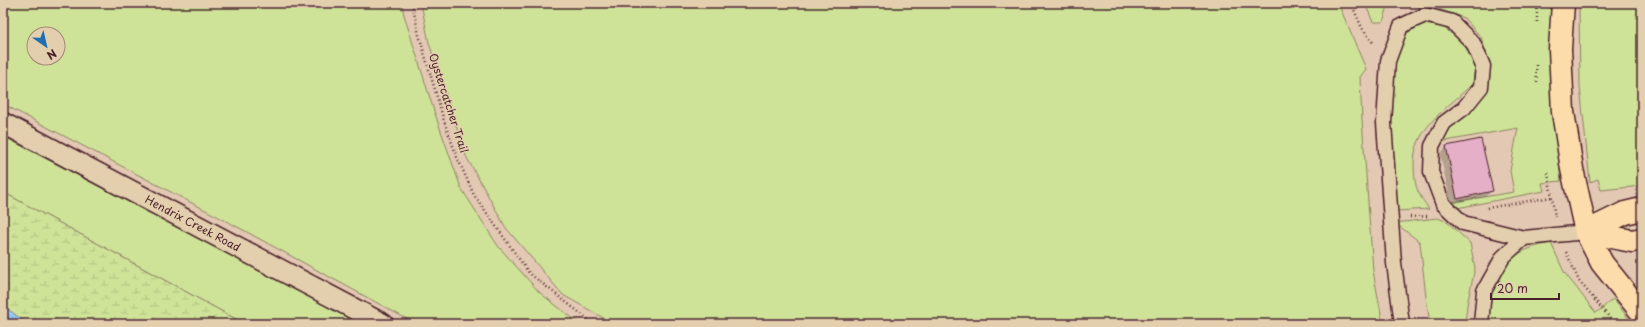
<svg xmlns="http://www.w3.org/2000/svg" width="1645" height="327" viewBox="0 0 1645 327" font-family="'Playpen Sans',sans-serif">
  <defs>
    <pattern id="wetland-marsh" width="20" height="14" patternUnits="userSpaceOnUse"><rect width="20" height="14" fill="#cee398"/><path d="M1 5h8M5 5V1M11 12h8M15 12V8" fill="none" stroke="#b2c283"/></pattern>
    <pattern id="water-waves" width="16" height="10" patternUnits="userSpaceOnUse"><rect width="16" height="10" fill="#9bd0f9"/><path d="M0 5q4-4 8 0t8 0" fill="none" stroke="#87b2d6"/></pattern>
  </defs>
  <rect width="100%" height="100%" fill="#e3c9b3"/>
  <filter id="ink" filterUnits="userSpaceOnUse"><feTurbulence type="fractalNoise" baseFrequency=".025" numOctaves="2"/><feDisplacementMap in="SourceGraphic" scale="8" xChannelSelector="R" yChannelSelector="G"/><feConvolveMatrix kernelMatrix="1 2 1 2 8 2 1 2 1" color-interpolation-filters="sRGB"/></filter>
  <g filter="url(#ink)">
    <path fill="#cee398" stroke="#8c8162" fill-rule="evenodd" d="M3,3H402L404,15L434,111L461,188L498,246L540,293L580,324H416L234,225L3,104ZM34,34H58V58H34Z
      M421,3H1338L1366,69L1360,77L1362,120L1373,271L1383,324H614L563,295L506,228L466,156L429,43Z
      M1365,3H1389L1383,22H1373Z
      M1415,3H1553L1550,79L1561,181L1542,183L1544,191L1457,208L1453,202L1514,192L1510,171L1518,128L1440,142L1447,127L1465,116L1485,94L1490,64L1481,37L1464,18L1439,9L1421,8L1416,6Z
      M1579,3H1642V186L1601,190L1598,179L1590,182L1580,86Z
      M1423,24L1443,27L1457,38L1467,49L1475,66L1473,83C1449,108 1412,127 1414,167C1415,189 1417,192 1429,209L1397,211L1387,123L1392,65L1400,37Z
      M3,136L361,324H245L3,192Z
      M1438,218L1447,222L1470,243L1475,268L1467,305L1465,324H1430L1426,297L1420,242L1395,223Z
      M1551,243L1564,272L1596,313L1613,299L1633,324H1487C1492,277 1500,252 1551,243Z"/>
    <path fill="url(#wetland-marsh)" stroke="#8c8162" d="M3,192L245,324H28L3,306Z"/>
    <path fill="url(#water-waves)" stroke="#7b89a7" d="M3,306L28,324H3Z"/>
    <path fill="#0003" d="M1480,140L1492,191L1485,197L1451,204L1440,154L1446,147Z"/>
    <path fill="#e5afc7" stroke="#4a1f2b" d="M1481,139L1493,191L1457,199L1446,146Z"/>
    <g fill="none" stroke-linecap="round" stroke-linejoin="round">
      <g stroke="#4a1f2b" stroke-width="17">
        <path id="service" d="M1402,324L1394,263L1384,123L1388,61L1401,26L1425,15L1452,22L1473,43L1483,66L1481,87L1464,108L1444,123L1432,146L1431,172L1443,204L1463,223L1524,238L1586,232
          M1481,324L1484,291L1503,257L1524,238"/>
      </g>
      <g stroke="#4a1f2b" stroke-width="23">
        <path id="pedestrian" d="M3,123L383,324"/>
      </g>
      <g stroke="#4a1f2b" stroke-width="25">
        <path id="primary" d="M1586,232L1625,213L1642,209
          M1586,232L1632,241L1642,239"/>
      </g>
      <g stroke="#4a1f2b" stroke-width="25">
        <path id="motorway" d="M1563,3L1560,49L1563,112L1572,169L1586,232L1602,263L1642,313"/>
      </g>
      <path stroke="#4a1f2b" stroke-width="2.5" stroke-dasharray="1 3" stroke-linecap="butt" d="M412,3L419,35L444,121L457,157L474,195L529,273L594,324
        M1351,3L1362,28L1374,44
        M1537,22V3
        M1536,65L1537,84
        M1548,173L1555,217
        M1487,208L1552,197
        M1410,217L1429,216
        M1566,252L1579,281L1615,324"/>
      <use href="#service" stroke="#e3cfae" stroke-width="14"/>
      <use href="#pedestrian" stroke="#e3cfae" stroke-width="20"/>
      <use href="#primary" stroke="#fcdcab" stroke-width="22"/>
      <use href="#motorway" stroke="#fcdcab" stroke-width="22"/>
    </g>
  </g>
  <g text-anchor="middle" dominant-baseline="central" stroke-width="3" stroke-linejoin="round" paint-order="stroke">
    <g font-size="11" fill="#4a1f2b" stroke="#e3cfae">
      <text transform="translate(449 103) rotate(72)">Oystercatcher Trail</text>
      <text transform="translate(193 223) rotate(28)">Hendrix Creek Road</text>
    </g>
  </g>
  <rect width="1645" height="327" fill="none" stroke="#e3cfae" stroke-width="16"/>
  <rect x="8" y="8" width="1629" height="311" fill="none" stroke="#4a1f2b" stroke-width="1.5" filter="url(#ink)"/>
  <g transform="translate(46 46) rotate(146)"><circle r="19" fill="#e3cfae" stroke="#a6897a"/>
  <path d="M0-3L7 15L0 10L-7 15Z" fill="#1f6fb2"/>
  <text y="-6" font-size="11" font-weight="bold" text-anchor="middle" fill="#4a1f2b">N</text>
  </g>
  <path d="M1491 293v6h68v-6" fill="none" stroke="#4a1f2b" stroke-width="2"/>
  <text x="1497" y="293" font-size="12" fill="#4a1f2b" stroke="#e3cfae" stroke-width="3" paint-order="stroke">20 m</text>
</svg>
